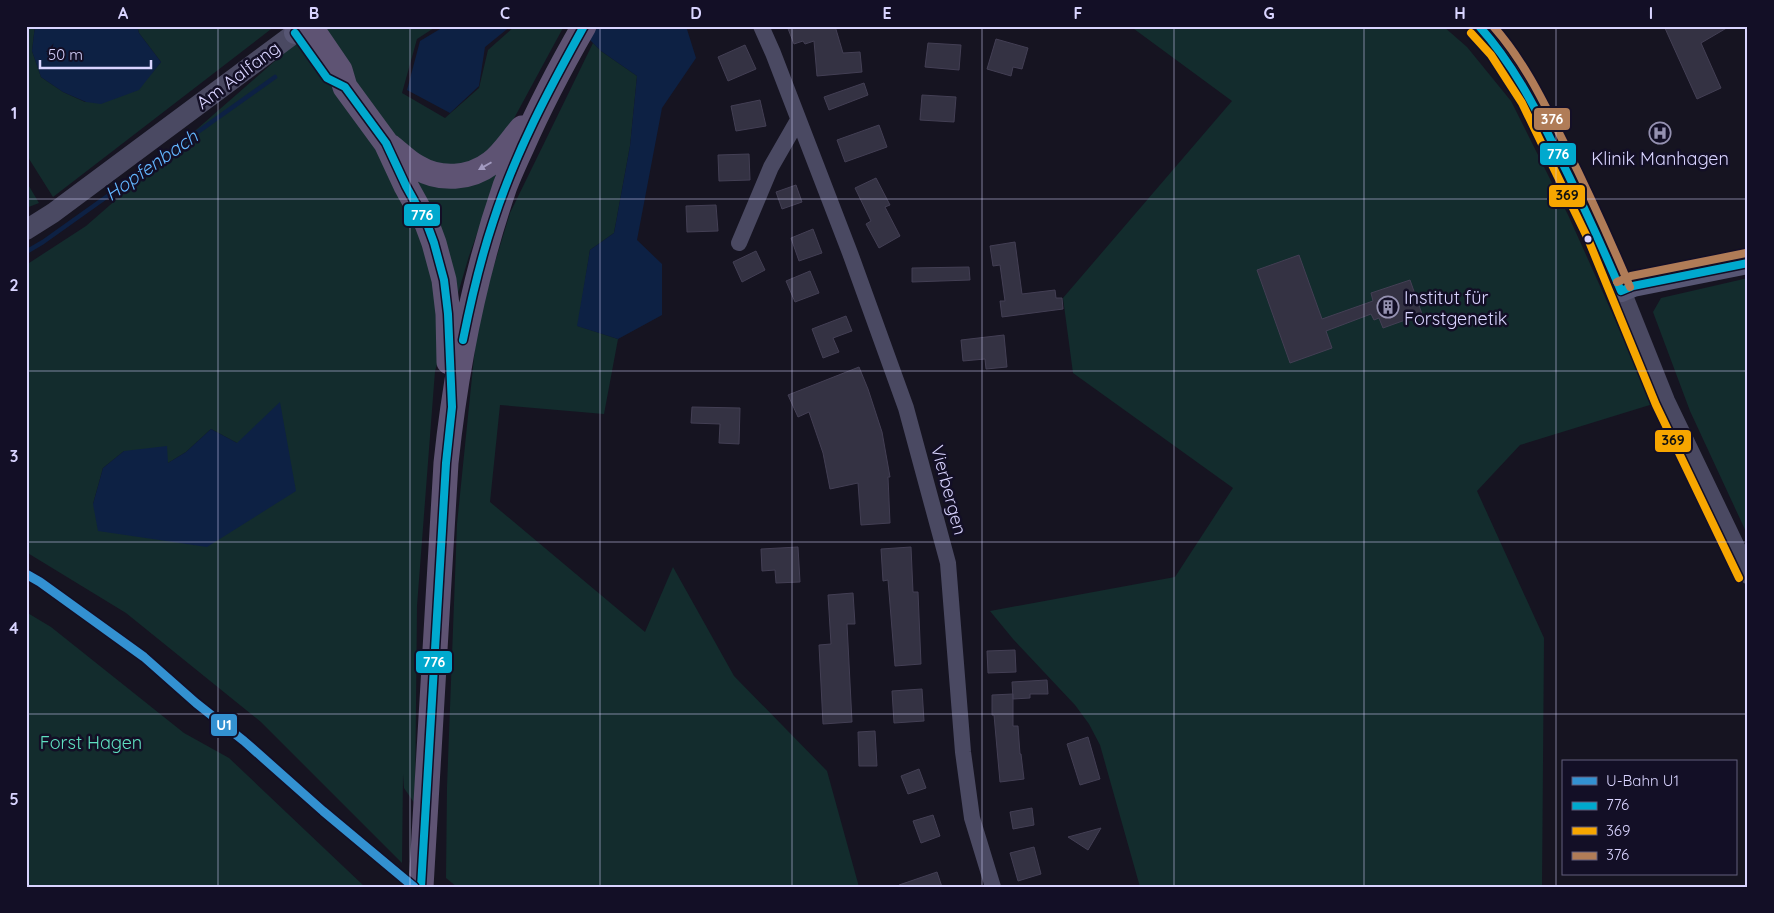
<svg xmlns="http://www.w3.org/2000/svg" width="1774" height="913" viewBox="0 0 1774 913" font-family="Quicksand,sans-serif">
  <rect width="100%" height="100%" fill="#161421"/>
  <path fill="#132c2d" fill-rule="evenodd" d="M26,26H35L32,51L41,77L63,92L85,102L152,73L161,62L139,33L137,26H275L53,197L26,154Z
    M320,26H437L417,39L402,93L445,118L479,88L488,50L515,26H564L498,148L496,181L469,256L435,371L417,606L415,804L404,788L403,774L402,863L261,722L126,613L26,552V265L86,226L291,47ZM211,429L237,443L93,504L103,468L124,451L168,463L186,452Z
    M1130,26H1443L1467,47L1511,101L1569,217L1653,404L1520,445L1477,491L1544,638L1542,887H1140L1100,745L1089,724L1075,705L1013,639L990,611L1175,577L1233,488L1073,373L1063,298L1232,101Z
    M593,43L601,51L637,76L630,146L614,233L590,250L578,326L618,339L604,414L500,405L490,502L645,632L673,567L734,676L827,771L859,887H457L446,878L447,787L457,524L478,318L510,213Z
    M26,181L39,203L26,208Z
    M1748,278V536L1690,411L1653,312L1661,298Z
    M26,612L51,627L184,733L229,758L365,887H26Z"/>
  <path fill="#0d2144" d="M35,26H137L139,33L161,62L139,90L101,104L86,102L63,92L41,77L32,51Z
    M445,26H511L485,47L479,86L450,113L407,90L420,41Z
    M576,26H686L696,58L662,108L637,240L662,264V315L618,339L577,326L590,250L614,233L630,146L637,76L601,51Z
    M280,402L296,491L207,547L98,531L93,504L103,468L124,451L167,446L168,463L186,452L211,429L237,443Z"/>
  <g fill="none" stroke-linecap="round" stroke-linejoin="round">
    <path stroke="#0d2144" stroke-width="4.5" d="M26,252L43,242L275,77"/>
  </g>
  <path fill="#343243" stroke="#433f54" d="M787,26H835L843,53L860,52L862,72L817,76L814,41L805,44L803,41L794,44Z
    M1664,26H1730L1701,43L1721,88L1697,99Z
    M996,39L1028,48L1022,69L1013,67L1011,76L987,69Z
    M928,43L961,45L959,70L925,67Z
    M745,45L756,69L728,81L718,57Z
    M864,83L868,95L829,110L824,97Z
    M922,95L956,97L954,122L920,120Z
    M760,100L766,126L736,131L731,106Z
    M879,125L887,147L845,162L837,140Z
    M749,154L750,180L719,181L718,155Z
    M876,178L890,205L885,207L900,236L879,248L866,224L871,221L855,188Z
    M796,185L802,202L782,209L776,192Z
    M716,205L718,231L687,232L686,206Z
    M813,229L822,253L799,261L791,238Z
    M1015,242L1022,294L1055,290L1056,298H1062L1063,309L1002,317L1000,301H1005L1000,265L993,266L990,246Z
    M756,251L765,270L742,282L733,262Z
    M1299,255L1322,319L1373,301L1371,293L1410,280L1422,314L1383,328L1379,318L1374,320L1371,314L1326,331L1332,348L1290,363L1257,270Z
    M969,267L970,280L912,282V268Z
    M810,271L819,293L795,302L786,281Z
    M846,316L852,331L833,338L839,352L823,358L812,329Z
    M1004,335L1007,367L986,369L985,359L963,361L961,340Z
    M859,367L868,389L882,432L890,477H888L890,523L861,525L858,483L830,489L823,453L809,412L798,417L788,395Z
    M692,407L740,408L739,444L719,443L720,424L691,423Z
    M798,547L800,582L776,583L775,570L762,571L761,549Z
    M911,547L913,592H918L921,664L895,666L888,580L883,581L881,549Z
    M853,593L855,624H847L852,722L823,724L819,645L831,644L828,595Z
    M1015,650L1016,672L988,673L987,651Z
    M1047,680L1048,694H1030V698L1013,699L1012,682Z
    M922,689L924,721L894,723L892,691Z
    M1013,694V726H1018L1020,754H1021L1024,779L1000,782L994,715H992V695Z
    M875,731L877,766H859L858,732Z
    M1088,737L1100,779L1080,785L1067,744Z
    M919,769L926,788L908,794L901,776Z
    M1032,808L1034,825L1013,829L1010,812Z
    M933,815L940,836L921,843L913,821Z
    M1101,828L1088,850L1068,837Z
    M1034,847L1041,874L1018,881L1010,853Z
    M937,872L942,887H900L899,885Z"/>
  <g fill="none" stroke-linecap="round" stroke-linejoin="round">
    <path stroke="#4a4962" stroke-width="16" d="M761,26L773,53L850,253L906,408L948,563L963,752L972,818L993,887
      M739,243L771,167L798,120"/>
    <path stroke="#4a4962" stroke-width="20" d="M26,230L53,213L295,33
      M1621,291L1665,401L1748,574"/>
    <path stroke="#575674" stroke-width="22" d="M1479,26C1514,62 1535,107 1557,152C1580,198 1601,244 1621,291L1633,286L1748,263
      M295,33L305,26"/>
    <path stroke="#5e5373" stroke-width="25" d="M310,26L340,70L345,87L386,143L406,186L427,224L434,243L444,280L448,314L449,362
      M390,146C399,153 407,162 417,167C440,181 470,179 491,163C503,154 512,139 522,128
      M421,887L446,463C456,368 474,276 505,186C510,173 516,160 522,147C540,106 561,66 584,26"/>
    <g stroke="#130f26" stroke-width="11">
      <path id="bus-1" d="M1479,26C1513,64 1535,107 1557,152C1580,198 1601,244 1621,291
        M295,33L327,78L345,87L386,143L406,186L427,224L434,243L444,280L448,314L452,407L446,463L421,887
        M1621,291L1633,286L1748,263
        M463,340C471,300 480,261 493,222C515,153 549,89 584,26"/>
    </g>
    <g stroke="#130f26" stroke-width="11">
      <path id="bus-2" d="M1471,33L1491,55L1522,103L1588,239L1656,405L1739,578"/>
    </g>
    <g stroke="#130f26" stroke-width="11">
      <path id="bus-3" d="M1493,26C1525,62 1545,105 1566,147C1589,193 1610,240 1630,287
        M1617,282L1631,276L1746,253"/>
    </g>
    <use href="#bus-1" stroke="#00a9ce" stroke-width="8"/>
    <use href="#bus-2" stroke="#f7a600" stroke-width="8"/>
    <use href="#bus-3" stroke="#b07c57" stroke-width="8"/>
    <g stroke="#130f26" stroke-width="12">
      <path id="metro-1" d="M26,574L40,582L144,657L196,703L244,741L323,811L414,887"/>
    </g>
    <use href="#metro-1" stroke="#3391d1" stroke-width="9"/>
  </g>
  <defs><path id="oneway-solid" d="M-6-.8H1V-3.2L6.5 0L1 3.2V.8H-6Z" transform="scale(1.25)"/></defs>
  <use fill="#a29ac0" href="#oneway-solid" transform="translate(485 166) rotate(150)"/>
  <path fill="none" stroke="#d9d4ff" stroke-width="1" stroke-opacity="0.55" d="M218,26V887M410,26V887M600,26V887M792,26V887M982,26V887M1174,26V887M1364,26V887M1556,26V887M26,199H1748M26,371H1748M26,542H1748M26,714H1748"/>
  <defs>
    <g id="hospital-ring" transform="scale(1.125)"><circle r="9.5" fill="#130f26" stroke="#9591b1" stroke-width="1.5"/><path d="M-5-5h3v3.5h4V-5h3V5h-3V1.5h-4V5h-3Z" fill="#9591b1"/></g>
    <g id="building-ring" transform="scale(1.125)"><circle r="9.5" fill="#130f26" stroke="#9591b1" stroke-width="1.5"/><path d="M-4-6H4V6H1V3H-1V6H-4ZM-2.5-4.3h1.7v1.8h-1.7ZM.8-4.3h1.7v1.8H.8ZM-2.5-1h1.7V.8h-1.7ZM.8-1h1.7V.8H.8Z" fill="#9591b1"/></g>
  </defs>
  <g fill-rule="evenodd">
    <use href="#hospital-ring" x="1660" y="133"/>
    <use href="#building-ring" x="1388" y="307"/>
  </g>
  <circle fill="#d9d4ff" stroke="#130f26" stroke-width="2" cx="1588" cy="239" r="4.5"/>
  <g text-anchor="middle" dominant-baseline="central" stroke-width="5" stroke-linejoin="round" paint-order="stroke">
    <g font-size="18" fill="#d9d4ff" stroke="#130f26">
      <text transform="translate(238 75) rotate(-37)">Am Aalfang</text>
      <text transform="translate(949 490) rotate(75)">Vierbergen</text>
    </g>
    <g font-size="18" fill="#d9d4ff" stroke="#130f26">
      <text x="1660" y="158">Klinik Manhagen</text>
      <text x="1404" y="297" text-anchor="start">Institut für<tspan x="1404" dy="21">Forstgenetik</tspan></text>
    </g>
    <g font-size="18" fill="#5fe0c0" stroke="#130f26">
      <text x="91" y="742">Forst Hagen</text>
    </g>
    <g font-size="19" font-style="italic" fill="#62b6ff" stroke="#130f26">
      <text transform="translate(151 165) rotate(-35)">Hopfenbach</text>
    </g>
  </g>
  <g stroke="#130f26" stroke-width="2">
    <rect x="1533" y="107" width="38" height="24" rx="5" fill="#b07c57"/>
    <rect x="1539" y="142" width="38" height="24" rx="5" fill="#00a9ce"/>
    <rect x="1548" y="184" width="38" height="24" rx="5" fill="#f7a600"/>
    <rect x="403" y="203" width="38" height="24" rx="5" fill="#00a9ce"/>
    <rect x="1654" y="429" width="38" height="24" rx="5" fill="#f7a600"/>
    <rect x="415" y="650" width="38" height="24" rx="5" fill="#00a9ce"/>
    <rect x="210" y="713" width="28" height="24" rx="5" fill="#3391d1"/>
  </g>
  <g font-size="14" text-anchor="middle" font-weight="bold" fill="#fff">
    <text x="1552" y="124">376</text>
    <text x="1558" y="159">776</text>
    <text x="422" y="220">776</text>
    <text x="434" y="667">776</text>
    <text x="224" y="730">U1</text>
  </g>
  <g font-size="14" text-anchor="middle" font-weight="bold" fill="#111">
    <text x="1567" y="200">369</text>
    <text x="1673" y="445">369</text>
  </g>
  <rect width="1774" height="913" fill="none" stroke="#130f26" stroke-width="55"/>
  <rect x="1562" y="760" width="175" height="115" fill="#130f26" stroke="#625e7d"/>
  <rect x="1572" y="777" width="25" height="8" fill="#3391d1" stroke="#625e7d"/>
  <text x="1606" y="786" font-size="15" fill="#d9d4ff">U-Bahn U1</text>
  <rect x="1572" y="802" width="25" height="8" fill="#00a9ce" stroke="#625e7d"/>
  <text x="1606" y="810" font-size="15" fill="#d9d4ff">776</text>
  <rect x="1572" y="827" width="25" height="8" fill="#f7a600" stroke="#625e7d"/>
  <text x="1606" y="836" font-size="15" fill="#d9d4ff">369</text>
  <rect x="1572" y="852" width="25" height="8" fill="#b07c57" stroke="#625e7d"/>
  <text x="1606" y="860" font-size="15" fill="#d9d4ff">376</text>
  <path d="M40 60v8h111v-8" fill="none" stroke="#d9d4ff" stroke-width="2.5"/>
  <text x="48" y="60" font-size="15" fill="#d9d4ff" stroke="#130f26" stroke-width="4" paint-order="stroke">50 m</text>
  <rect x="28" y="28" width="1718" height="858" fill="none" stroke="#d9d4ff" stroke-width="2"/>
  <g font-size="16" text-anchor="middle" font-weight="bold" fill="#d9d4ff">
    <text x="123" y="19">A</text>
    <text x="314" y="19">B</text>
    <text x="505" y="19">C</text>
    <text x="696" y="19">D</text>
    <text x="887" y="19">E</text>
    <text x="1078" y="19">F</text>
    <text x="1269" y="19">G</text>
    <text x="1460" y="19">H</text>
    <text x="1651" y="19">I</text>
    <text x="14" y="119">1</text>
    <text x="14" y="291">2</text>
    <text x="14" y="462">3</text>
    <text x="14" y="634">4</text>
    <text x="14" y="805">5</text>
  </g>
</svg>
